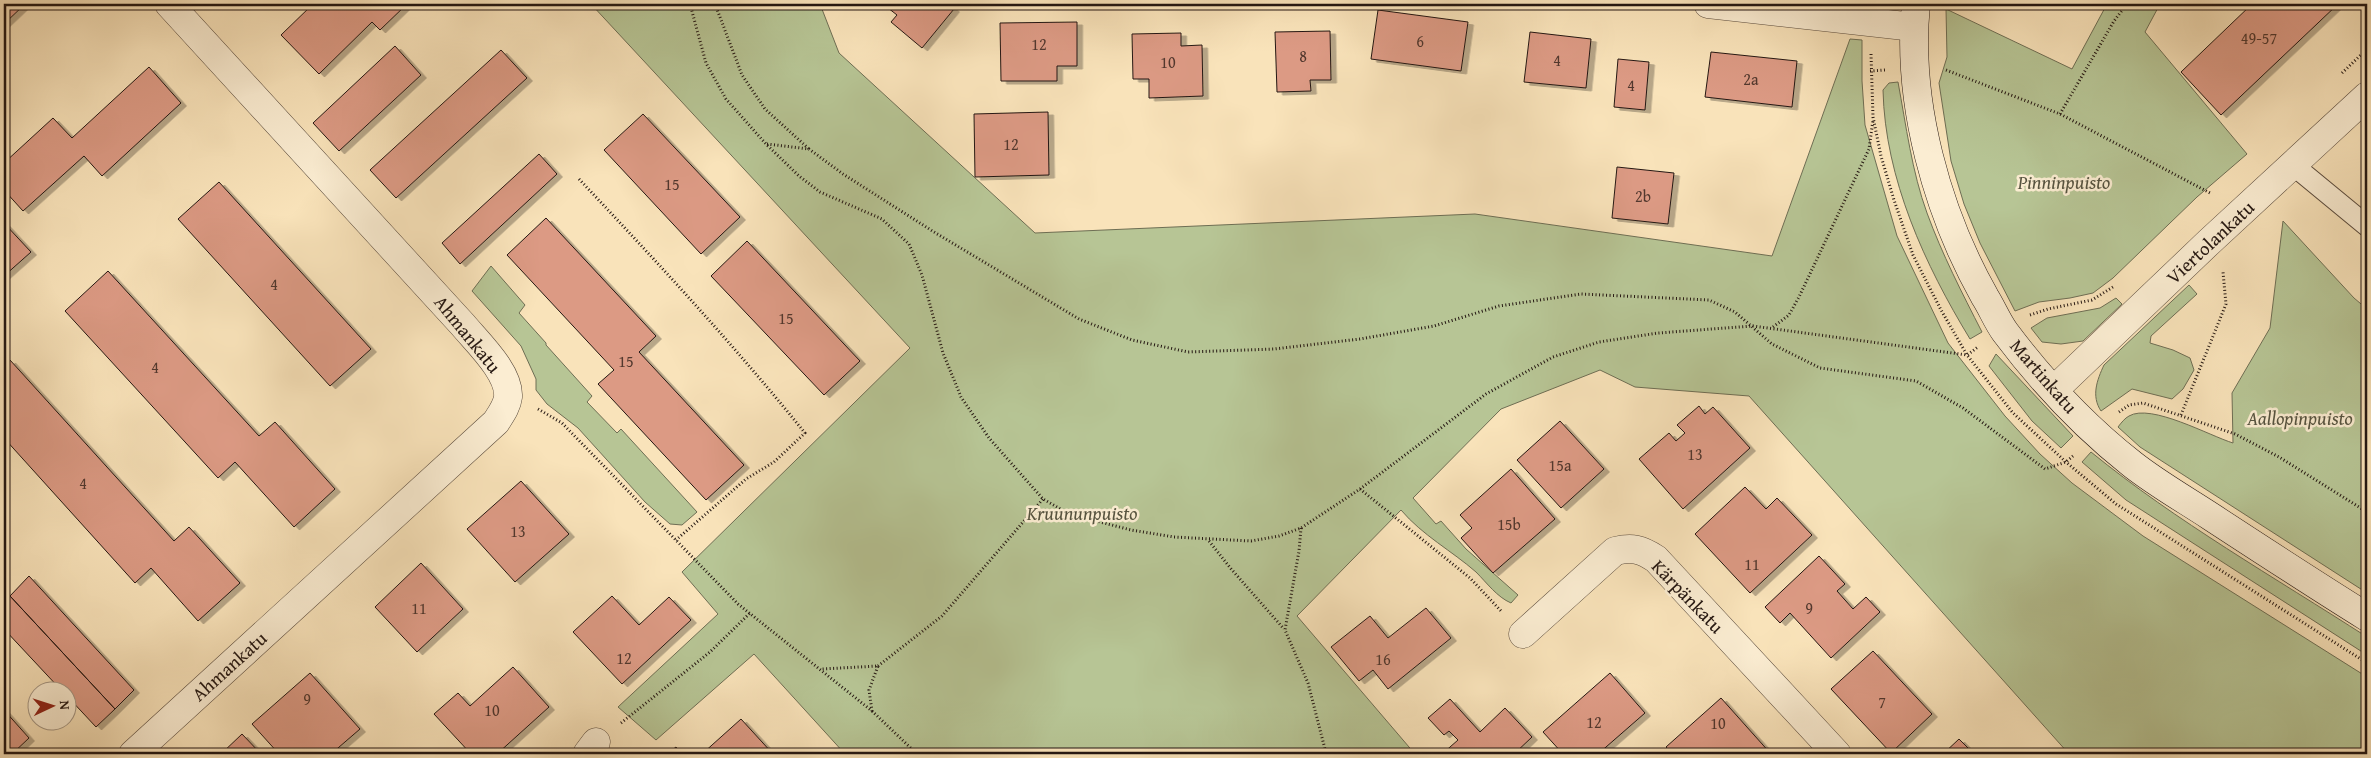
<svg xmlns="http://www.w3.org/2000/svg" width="2371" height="758" viewBox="0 0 2371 758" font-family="'Gentium Book Plus',serif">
  <defs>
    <filter id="shadow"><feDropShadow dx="5.5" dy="3" stdDeviation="0" flood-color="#0004"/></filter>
  </defs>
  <rect width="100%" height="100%" fill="#f9e3ba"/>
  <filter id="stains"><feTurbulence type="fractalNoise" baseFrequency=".004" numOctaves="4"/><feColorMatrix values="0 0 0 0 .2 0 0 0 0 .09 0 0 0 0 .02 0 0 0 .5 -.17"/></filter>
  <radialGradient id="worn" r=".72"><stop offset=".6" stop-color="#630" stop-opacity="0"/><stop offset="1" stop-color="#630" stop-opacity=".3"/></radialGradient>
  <path fill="#b7c595" stroke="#6e6e54" d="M591,4H820L839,53L1035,233L1475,214L1772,256L1850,39L1862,40V81L1865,125L1897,236L1948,343L2005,416L2040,454L2072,483L2143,536L2367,677V754H2069L1749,396L1635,387L1600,370L1501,409L1413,498L1436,524L1441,521L1466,549L1518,595L1511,603C1497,597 1487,583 1476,572C1452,551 1422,535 1401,510L1297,616L1415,754H845L754,654L656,740L618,707L718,614L682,572L910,348Z
    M2107,4H2160L2145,32L2247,154L2197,197L2113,278L2093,293L2070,298L2039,302L2015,311L1980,243L1964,204L1951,161L1939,83L1947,57L1946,9L2072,69Z
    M1898,82C1906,125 1912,172 1927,213C1942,254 1962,293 1982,332L1970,339C1925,265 1885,179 1883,90L1889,83Z
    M2283,221L2354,298L2367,309V593L2140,447L2118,427C2121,423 2125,418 2129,416C2151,403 2210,436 2233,443L2232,393L2270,328Z
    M491,266L525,305L519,313L546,343V345L592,396L587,402L617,433L621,429L697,512L682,525L670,524L645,502L578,428L547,404L536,390V379L521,346L472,291Z
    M2189,285L2197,294L2151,336L2150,343L2173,350L2190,358L2194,370L2183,389L2172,399L2132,389L2101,411C2091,396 2097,380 2104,365Z
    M2116,298L2122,304L2083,341L2061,344L2042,342L2031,328L2047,318L2100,308Z
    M1996,354L2073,436L2061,448L2032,421L1989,366Z
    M2091,452C2177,522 2274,577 2367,637V655L2126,500L2082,462Z"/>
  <path fill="#dc9a84" stroke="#241712" filter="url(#shadow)" d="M4,4H25L4,24Z
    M313,4H407L380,30L372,22L319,74L281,35Z
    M883,4H948L954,9L922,48L891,22L897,15Z
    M2252,4H2338L2221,115L2181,72Z
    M1378,10L1468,22L1461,71L1371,59Z
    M1077,22V66H1057V81H1001L1000,23Z
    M1330,31L1331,80H1310L1311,91L1277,92L1275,32Z
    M1530,32L1591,39L1586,88L1524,82Z
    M1181,33V46L1202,45L1203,96L1149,98V79H1133L1132,34Z
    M395,46L421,75L339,151L313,123Z
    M501,50L527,78L396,198L370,170Z
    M1711,52L1797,61L1792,107L1705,97Z
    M1618,59L1649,62L1645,110L1614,107Z
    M149,67L181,103L102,176L84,156L23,211L4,190V163L53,118L72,138Z
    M1048,112L1049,175L975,177L974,114Z
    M643,114L740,217L701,254L604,150Z
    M539,154L557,174L460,264L442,243Z
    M1617,167L1674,173L1668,224L1612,218Z
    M219,182L371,349L330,386L178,219Z
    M546,218L656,336L639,352L744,465L706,500L598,384L614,370L507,255Z
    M4,223L31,252L4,276Z
    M747,241L860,361L824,395L711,276Z
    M108,271L259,436L275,422L335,489L294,527L235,462L218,478L65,311Z
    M10,360L174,541L189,527L240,583L198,621L151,568L135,583L4,438V365Z
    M1699,406L1705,414L1713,407L1750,448L1683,509L1639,459L1669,433L1676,441L1685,433L1677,425Z
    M1560,421L1604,469L1561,508L1517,460Z
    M1511,469L1555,519L1493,573L1461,538L1472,528L1460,515Z
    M521,481L569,534L515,582L467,529Z
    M1745,487L1766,509L1777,498L1812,535L1750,593L1695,534Z
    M1819,556L1845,584L1837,591L1853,609L1866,597L1880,612L1831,658L1790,613L1780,623L1765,607Z
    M421,563L463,609L417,652L375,607Z
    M29,576L134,690L115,709L10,596Z
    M10,596L115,709L96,727L68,697V690H61L4,629V602Z
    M612,596L639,625L669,597L691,620L622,684L573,632Z
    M1426,608L1451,638L1388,689L1373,670L1359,681L1331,647L1370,616L1388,638Z
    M1873,651L1932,714L1891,753L1831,689Z
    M513,667L549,707L497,754H471L434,714L458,693L470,706Z
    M310,673L360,729L331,754H279L252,724Z
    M1610,673L1645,713L1598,754H1563L1543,732Z
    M1721,698L1771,754H1673L1666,747Z
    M1450,699L1480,732L1505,708L1532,737L1514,754H1442L1458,740L1449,731L1444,735L1428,718Z
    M4,710L29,738L12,754H4Z
    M741,719L773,754H702Z
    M242,734L261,754H221Z
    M1959,739L1974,754H1943Z
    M676,747L682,754H667Z"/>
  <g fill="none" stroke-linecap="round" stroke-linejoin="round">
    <g stroke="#594a3c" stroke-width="22">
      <path id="lane" d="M2293,165L2367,226"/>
    </g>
    <g stroke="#594a3c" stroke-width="29">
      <path id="street" d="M1708,4L1914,27
        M2054,390L2209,242L2367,96
        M1523,634L1615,551C1632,547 1641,549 1656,559L1837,754
        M133,754L496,422C501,414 507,406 508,397C510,373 478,343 463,325L169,4
        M587,754L596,742"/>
    </g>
    <g stroke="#241712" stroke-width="29">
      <path id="secondary" d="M1916,4C1906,102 1937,212 1985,297C1992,308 1997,321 2005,332C2041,380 2085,427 2132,464C2156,483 2184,499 2210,516C2262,550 2314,584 2367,617"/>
    </g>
    <path stroke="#241712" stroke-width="3" stroke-dasharray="1 2.5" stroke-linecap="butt" d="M690,4L706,63L726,99L766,144L799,176L820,192L882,219L909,244L922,275L943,353L961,397L989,438L1043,499L1069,514L1131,530L1174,537L1251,541L1279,536L1301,528L1360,489L1486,394L1553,357L1599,342L1658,333L1753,326L1967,355L1978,347
      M715,4L742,75L765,109L809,149
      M1871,54L1873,117L1881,156L1894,200L1913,255L1941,310L1967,355L2013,413L2066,462L2116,504L2367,663
      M1946,70L2060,114L2212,194
      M1870,71L1885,70
      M2342,73L2367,49
      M2060,114L2114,21L2127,4
      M767,144L809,149L843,174L934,232L1079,319L1132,340L1188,352L1274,349L1360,339L1434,326L1499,306L1581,294L1709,300L1735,312L1772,344L1820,368L1916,381L1963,408L2045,469L2066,462L2073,456
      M579,179C657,262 734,345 805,433L774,462L746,479L676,540
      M2030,315L2048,309L2092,300L2113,287
      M1773,327L1789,315L1799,297L1869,149L1873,120
      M538,409L562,423L738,604L872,711L869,690L878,666L822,669
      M2119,412L2129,405L2143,403L2235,434L2279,457L2367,512
      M2181,415L2226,304L2223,272
      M1360,489L1470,578L1502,612
      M1301,528L1299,551L1285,630L1308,683L1326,753L1346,754
      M1209,541L1232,570L1284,629
      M878,666L942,616L1043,499
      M872,711L917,754
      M621,723L710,652L750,613"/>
    <use href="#lane" stroke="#fbedd2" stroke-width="20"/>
    <use href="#street" stroke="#fbedd2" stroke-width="28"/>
    <use href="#secondary" stroke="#fbedd2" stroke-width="28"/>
  </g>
  <g text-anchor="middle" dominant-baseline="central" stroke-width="5" stroke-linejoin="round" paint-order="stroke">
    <g font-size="16" fill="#52382e">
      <text x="2259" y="38">49-57</text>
      <text x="1420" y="41">6</text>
      <text x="1039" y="44">12</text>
      <text x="1303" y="56">8</text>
      <text x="1557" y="60">4</text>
      <text x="1168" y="62">10</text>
      <text x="1751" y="79">2a</text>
      <text x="1631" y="85">4</text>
      <text x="1011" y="144">12</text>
      <text x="672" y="184">15</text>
      <text x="1643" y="196">2b</text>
      <text x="274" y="284">4</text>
      <text x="786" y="318">15</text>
      <text x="626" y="361">15</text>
      <text x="155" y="367">4</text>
      <text x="1695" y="454">13</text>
      <text x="1560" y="465">15a</text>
      <text x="83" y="483">4</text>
      <text x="1509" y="524">15b</text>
      <text x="518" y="531">13</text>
      <text x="1752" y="564">11</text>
      <text x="419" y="608">11</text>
      <text x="1809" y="608">9</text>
      <text x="624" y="658">12</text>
      <text x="1383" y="659">16</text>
      <text x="307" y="699">9</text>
      <text x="1882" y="702">7</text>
      <text x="492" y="710">10</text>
      <text x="1594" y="722">12</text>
      <text x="1718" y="723">10</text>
    </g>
    <g font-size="19" font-style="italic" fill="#575440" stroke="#fbedd2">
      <text x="2064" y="182">Pinninpuisto</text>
      <text x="2300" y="418">Aallopinpuisto</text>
      <text x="1082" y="513">Kruununpuisto</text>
    </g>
    <g font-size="19" fill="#241712" stroke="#fbedd2">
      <text transform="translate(2210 242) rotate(-43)">Viertolankatu</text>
      <text transform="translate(468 334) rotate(51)">Ahmankatu</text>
      <text transform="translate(2044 376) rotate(49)">Martinkatu</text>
      <text transform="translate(1688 596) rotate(46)">Kärpänkatu</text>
      <text transform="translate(229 666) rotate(-42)">Ahmankatu</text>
    </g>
  </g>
  <rect width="2371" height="758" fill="none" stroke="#f9e3ba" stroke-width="20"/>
  <rect x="5" y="5" width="2361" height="748" fill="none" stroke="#241712" stroke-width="2.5"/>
  <rect x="10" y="10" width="2351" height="738" fill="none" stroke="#241712"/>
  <g transform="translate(52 706) rotate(86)"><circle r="24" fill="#fbedd2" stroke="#a59785"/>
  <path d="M0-4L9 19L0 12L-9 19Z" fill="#8f2418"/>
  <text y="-8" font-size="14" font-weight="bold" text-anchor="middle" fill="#241712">N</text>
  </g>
  <rect width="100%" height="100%" filter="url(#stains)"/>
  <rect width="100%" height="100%" fill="url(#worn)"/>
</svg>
